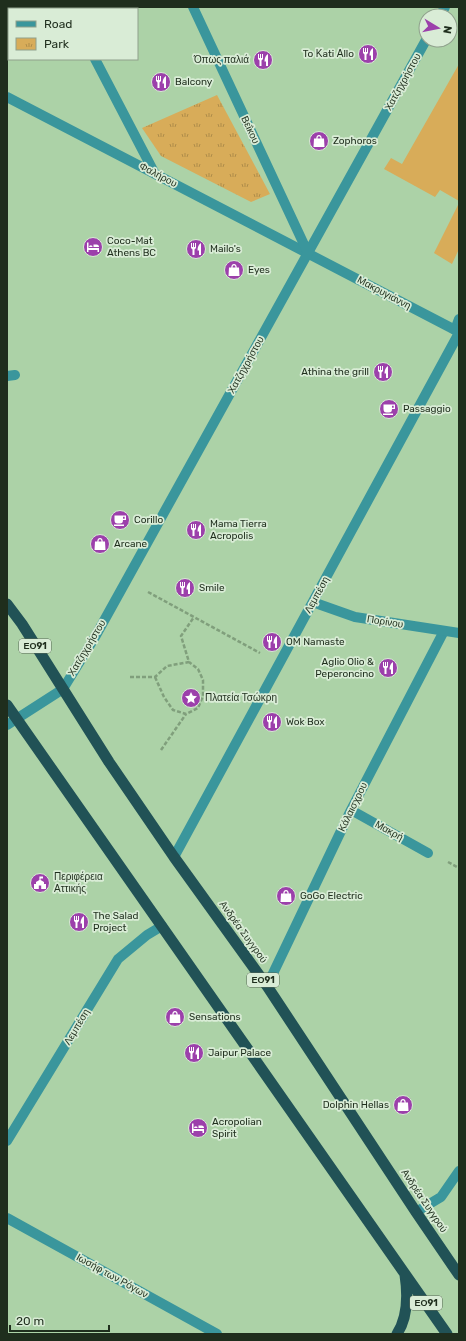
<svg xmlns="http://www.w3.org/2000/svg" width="466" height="1341" viewBox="0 0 466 1341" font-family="Rubik,sans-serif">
  <defs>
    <pattern id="park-tufts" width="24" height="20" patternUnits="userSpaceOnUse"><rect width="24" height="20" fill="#d8ac59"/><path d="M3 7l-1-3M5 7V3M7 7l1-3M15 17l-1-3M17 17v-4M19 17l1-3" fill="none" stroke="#af8c49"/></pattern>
  </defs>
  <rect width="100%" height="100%" fill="#acd2a7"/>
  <path fill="#d8ac59" d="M459,64V201L440,190L435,197L384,169L391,158L402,164Z
    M459,203V249L452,264L434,253Z"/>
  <path fill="url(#park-tufts)" d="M217,95L270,194L251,202L161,156L142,128Z"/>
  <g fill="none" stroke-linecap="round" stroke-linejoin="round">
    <path stroke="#809f7c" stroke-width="2.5" stroke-dasharray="4 2" stroke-linecap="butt" d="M148,592L260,653
      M130,677H155L167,666L189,662L181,636L194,617
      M155,677L164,697L173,710L186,714L198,708L203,696V680L198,669L189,662
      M161,750L186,714
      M448,862L459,868"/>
    <path stroke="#3a969c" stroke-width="10" d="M455,330L459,319
      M7,376L15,375
      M351,810L428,853
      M267,986L351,810L444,631"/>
    <path stroke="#3a969c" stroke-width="10" d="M67,7L69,9
      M95,59L155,174
      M7,97L459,332
      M313,602L321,605L355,617L459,633
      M174,857L459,333
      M7,1141L118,959L147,935L162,926
      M416,1212L441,1197L459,1171
      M7,1218L217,1334"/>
    <path stroke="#3a969c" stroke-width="10" d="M193,7L308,253
      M440,16L445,7
      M7,725L63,689L95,637L426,40"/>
    <path stroke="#215256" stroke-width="11" d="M7,604L22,624L109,762L174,857L267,986L416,1212L459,1275
      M7,705L447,1334
      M397,1334C408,1317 408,1295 405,1275"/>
  </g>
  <defs>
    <g id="restaurant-disc" transform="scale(1)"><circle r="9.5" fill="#9c40ab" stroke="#d9ecd6"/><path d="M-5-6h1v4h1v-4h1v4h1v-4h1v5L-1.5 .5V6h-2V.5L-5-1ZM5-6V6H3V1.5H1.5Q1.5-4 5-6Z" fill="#fff"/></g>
    <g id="shop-disc" transform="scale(1)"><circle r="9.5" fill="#9c40ab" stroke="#d9ecd6"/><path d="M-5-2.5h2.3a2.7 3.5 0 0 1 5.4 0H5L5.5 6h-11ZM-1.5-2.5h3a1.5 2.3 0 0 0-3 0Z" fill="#fff"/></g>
    <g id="hotel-disc" transform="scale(1)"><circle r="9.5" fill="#9c40ab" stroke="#d9ecd6"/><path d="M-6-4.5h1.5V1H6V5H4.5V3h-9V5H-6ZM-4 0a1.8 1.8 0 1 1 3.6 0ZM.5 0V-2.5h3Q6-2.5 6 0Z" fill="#fff"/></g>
    <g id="cafe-disc" transform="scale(1)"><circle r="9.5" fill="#9c40ab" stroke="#d9ecd6"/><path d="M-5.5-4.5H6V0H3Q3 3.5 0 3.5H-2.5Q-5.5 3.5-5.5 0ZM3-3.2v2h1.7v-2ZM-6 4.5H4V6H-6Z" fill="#fff"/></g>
    <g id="sight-disc" transform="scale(1)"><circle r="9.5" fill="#9c40ab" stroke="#d9ecd6"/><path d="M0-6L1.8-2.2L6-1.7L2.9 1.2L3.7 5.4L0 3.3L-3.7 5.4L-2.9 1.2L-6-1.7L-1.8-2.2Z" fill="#fff"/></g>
    <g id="civic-disc" transform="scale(1)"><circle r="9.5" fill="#9c40ab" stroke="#d9ecd6"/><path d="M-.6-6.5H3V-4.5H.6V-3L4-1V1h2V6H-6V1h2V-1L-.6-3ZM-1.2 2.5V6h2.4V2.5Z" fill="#fff"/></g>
  </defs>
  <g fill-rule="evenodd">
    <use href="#restaurant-disc" x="368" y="54"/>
    <use href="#restaurant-disc" x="263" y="60"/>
    <use href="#restaurant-disc" x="161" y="82"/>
    <use href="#shop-disc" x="319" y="141"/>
    <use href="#hotel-disc" x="93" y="247"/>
    <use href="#restaurant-disc" x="196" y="249"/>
    <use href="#shop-disc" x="234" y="270"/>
    <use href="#restaurant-disc" x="383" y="372"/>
    <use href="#cafe-disc" x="389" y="409"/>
    <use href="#cafe-disc" x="120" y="520"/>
    <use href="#restaurant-disc" x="196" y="530"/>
    <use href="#shop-disc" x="100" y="544"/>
    <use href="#restaurant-disc" x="185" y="588"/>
    <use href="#restaurant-disc" x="272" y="642"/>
    <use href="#restaurant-disc" x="388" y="668"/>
    <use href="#sight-disc" x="191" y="698"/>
    <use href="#restaurant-disc" x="272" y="722"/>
    <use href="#civic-disc" x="40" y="883"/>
    <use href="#shop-disc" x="286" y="896"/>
    <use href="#restaurant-disc" x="79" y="922"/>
    <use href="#shop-disc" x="175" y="1017"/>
    <use href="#restaurant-disc" x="194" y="1053"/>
    <use href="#shop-disc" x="403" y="1105"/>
    <use href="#hotel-disc" x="198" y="1128"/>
  </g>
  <g text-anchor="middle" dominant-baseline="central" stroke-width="3.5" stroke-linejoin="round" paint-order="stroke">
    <g fill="#d9ecd6" stroke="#576754" stroke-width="1">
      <rect x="19" y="639" width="32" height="14" rx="3"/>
      <rect x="247" y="973" width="32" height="14" rx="3"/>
      <rect x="410" y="1296" width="32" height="14" rx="3"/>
    </g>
    <g font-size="9" font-weight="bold" fill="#1f2e1d">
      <text x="35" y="646">ΕΟ91</text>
      <text x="263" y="980">ΕΟ91</text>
      <text x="426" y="1303">ΕΟ91</text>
    </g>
    <g font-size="10" fill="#1f2e1d" stroke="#d9ecd6" text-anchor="start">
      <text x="354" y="54" text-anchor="end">To Κati Αllo</text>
      <text x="249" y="60" text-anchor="end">Όπως παλιά</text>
      <text x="175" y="82">Balcony</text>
      <text x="333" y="141">Zophoros</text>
      <text x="107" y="241">Coco-Mat<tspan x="107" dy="12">Athens BC</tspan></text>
      <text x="210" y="249">Mailo's</text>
      <text x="248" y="270">Eyes</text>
      <text x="369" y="372" text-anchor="end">Athina the grill</text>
      <text x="403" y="409">Passaggio</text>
      <text x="134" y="520">Corillo</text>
      <text x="210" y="524">Mama Tierra<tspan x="210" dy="12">Acropolis</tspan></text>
      <text x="114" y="544">Arcane</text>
      <text x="199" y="588">Smile</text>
      <text x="286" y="642">OM Namaste</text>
      <text x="374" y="662" text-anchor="end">Aglio Olio &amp;<tspan x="374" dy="12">Peperoncino</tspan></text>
      <text x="205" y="698">Πλατεία Τσώκρη</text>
      <text x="286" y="722">Wok Box</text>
      <text x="54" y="877">Περιφέρεια<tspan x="54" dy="12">Αττικής</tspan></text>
      <text x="300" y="896">GoGo Electric</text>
      <text x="93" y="916">The Salad<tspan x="93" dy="12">Project</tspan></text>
      <text x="189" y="1017">Sensations</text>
      <text x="208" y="1053">Jaipur Palace</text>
      <text x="389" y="1105" text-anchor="end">Dolphin Hellas</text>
      <text x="212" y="1122">Acropolian<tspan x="212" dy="12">Spirit</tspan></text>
    </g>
    <g font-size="10" fill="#1f2e1d" stroke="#d9ecd6">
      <text transform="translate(403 82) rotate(-61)">Χατζηχρήστου</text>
      <text transform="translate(250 130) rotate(65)">Βεΐκου</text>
      <text transform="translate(158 175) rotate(28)">Φαλήρου</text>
      <text transform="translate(384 293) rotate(28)">Μακρυγιάννη</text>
      <text transform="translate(246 365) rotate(-61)">Χατζηχρήστου</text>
      <text transform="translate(317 595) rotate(-61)">Λεμπέση</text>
      <text transform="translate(385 622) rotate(9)">Πορίνου</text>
      <text transform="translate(87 648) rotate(-59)">Χατζηχρήστου</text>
      <text transform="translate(353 807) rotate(-64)">Κάλαισχρου</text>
      <text transform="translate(389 831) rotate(29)">Μακρή</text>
      <text transform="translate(243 932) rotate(54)">Ανδρέα Συγγρού</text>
      <text transform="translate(77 1027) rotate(-59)">Λεμπέση</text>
      <text transform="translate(424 1201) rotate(56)">Ανδρέα Συγγρού</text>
      <text transform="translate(112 1276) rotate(29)">Ιωσήφ των Ρόγων</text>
    </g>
  </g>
  <rect width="466" height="1341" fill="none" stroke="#1f2e1d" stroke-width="16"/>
  <rect x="8" y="8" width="130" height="52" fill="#d9ecd6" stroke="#8fa08c"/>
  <rect x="16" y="21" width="20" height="6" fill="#3a969c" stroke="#8fa08c"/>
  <text x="44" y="28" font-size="12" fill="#1f2e1d">Road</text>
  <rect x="16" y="38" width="20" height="12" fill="url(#park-tufts)" stroke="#8fa08c"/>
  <text x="44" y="48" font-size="12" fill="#1f2e1d">Park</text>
  <g transform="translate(438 28) rotate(100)"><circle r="19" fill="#d9ecd6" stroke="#8fa08c"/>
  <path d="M0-3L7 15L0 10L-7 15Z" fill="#9c40ab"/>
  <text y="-6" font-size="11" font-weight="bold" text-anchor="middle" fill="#1f2e1d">N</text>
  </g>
  <path d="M10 1325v6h99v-6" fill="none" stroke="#1f2e1d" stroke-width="2"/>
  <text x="16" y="1325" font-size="12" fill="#1f2e1d" stroke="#d9ecd6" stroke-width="3" paint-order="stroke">20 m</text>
</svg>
